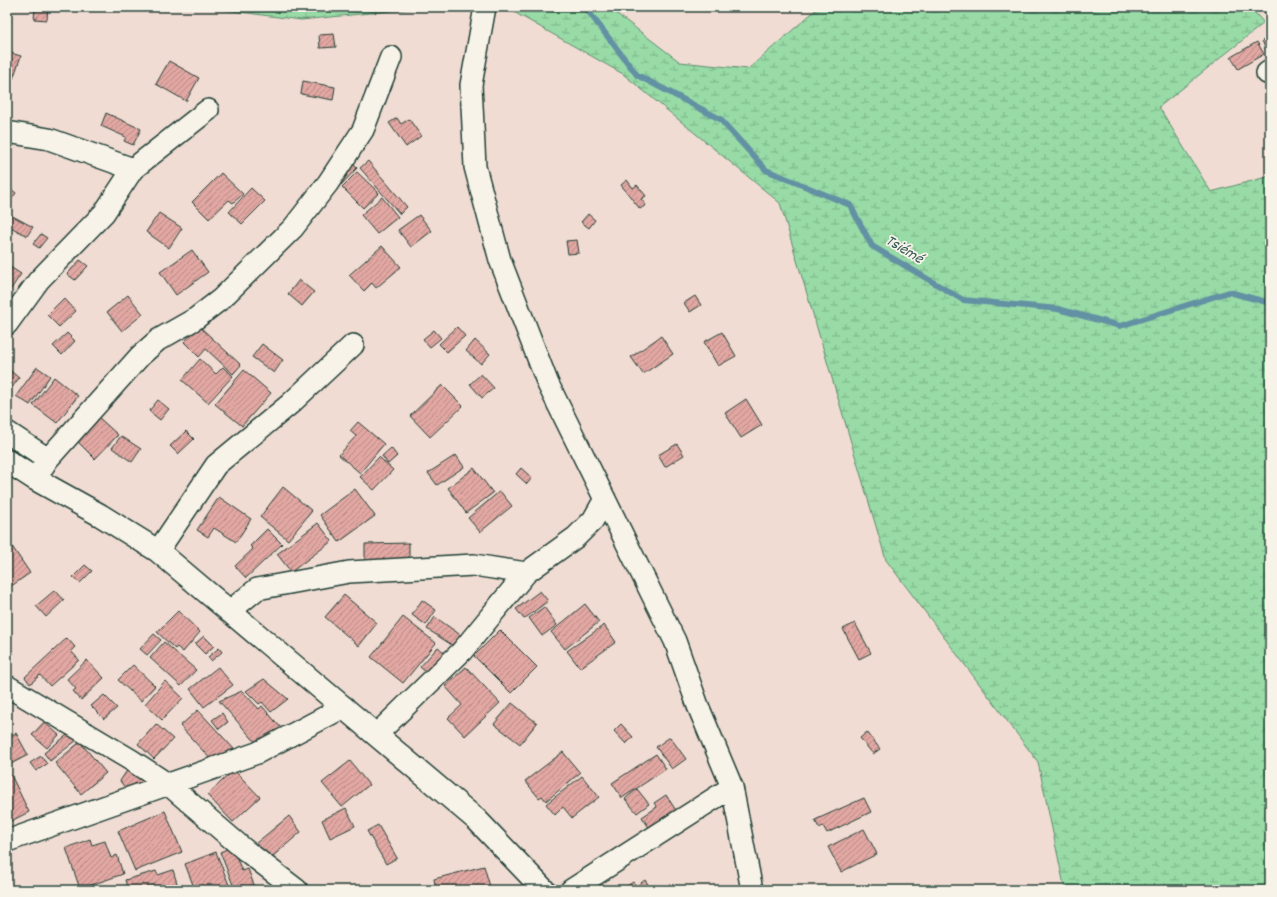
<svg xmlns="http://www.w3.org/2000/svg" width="1277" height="897" viewBox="0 0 1277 897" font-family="Dekko,sans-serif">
  <defs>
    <pattern id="wetland-marsh" width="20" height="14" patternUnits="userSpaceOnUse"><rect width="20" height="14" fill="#98dba6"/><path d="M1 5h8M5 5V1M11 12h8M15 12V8" fill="none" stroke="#7bb388"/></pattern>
    <pattern id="building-hatch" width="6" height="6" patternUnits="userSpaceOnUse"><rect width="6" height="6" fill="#e2a7a2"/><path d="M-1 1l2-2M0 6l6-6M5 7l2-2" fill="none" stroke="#b78985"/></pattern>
  </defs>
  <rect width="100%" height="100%" fill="#f1dcd3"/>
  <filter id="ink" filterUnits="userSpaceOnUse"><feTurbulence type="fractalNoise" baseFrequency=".025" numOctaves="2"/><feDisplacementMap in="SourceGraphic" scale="8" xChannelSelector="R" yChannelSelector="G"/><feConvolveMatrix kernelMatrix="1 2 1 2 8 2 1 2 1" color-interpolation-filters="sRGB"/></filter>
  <g filter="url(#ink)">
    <path fill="url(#wetland-marsh)" stroke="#5c8c6d" d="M201,7H430L301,20Z
      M505,7H608L680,62L748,69L819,7H1250L1264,23L1159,107L1211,192L1270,176V890H1065L1038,762L886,560L780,203L623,74Z"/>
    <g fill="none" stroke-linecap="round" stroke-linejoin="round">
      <path stroke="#6391a4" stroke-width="6" d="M585,7L637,75L720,119L766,170L850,205L872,246L963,300L1058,309L1120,326L1229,292L1270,303"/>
    </g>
    <path fill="url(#building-hatch)" stroke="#1f3d34" d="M35,7H48L47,20L34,19Z
      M334,34L336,47L320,48L319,35Z
      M1270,37V57L1262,41Z
      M1257,42L1264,54L1238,69L1231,57Z
      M7,52L21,56L13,79L7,78Z
      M169,61L199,78L186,101L156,84Z
      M303,81L335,87L333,100L301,94Z
      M106,113L141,129L133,145L124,141L126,137L101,126Z
      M397,118L401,124L409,119L421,136L406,147L389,123Z
      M368,161L407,207L400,214L360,168Z
      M352,163L357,168L341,185L336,179Z
      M357,172L379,193L363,208L342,187Z
      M221,173L243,194L233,203L229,200L209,219L192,202Z
      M627,180L633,188L637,185L646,196L641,199L646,205L640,209L621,185Z
      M7,186L16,193L7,205Z
      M251,188L265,201L242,224L229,212Z
      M382,197L398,217L377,234L361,215Z
      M7,213L33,227L27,236L7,225Z
      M159,213L182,228L169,248L146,232Z
      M588,214L595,220L589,228L581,222Z
      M419,215L432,231L411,247L398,230Z
      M41,234L47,238L39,248L33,244Z
      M577,240L579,253L568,254L566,241Z
      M382,246L401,267L376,288L372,283L364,291L349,275Z
      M192,250L208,272L176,295L160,272Z
      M80,260L88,266L75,280L67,274Z
      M7,265L21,274L7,295Z
      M299,280L314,292L302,306L288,294Z
      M128,295L143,314L122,331L107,312Z
      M695,296L701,305L690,312L684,303Z
      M64,298L76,311L59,327L47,315Z
      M199,326L241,365L233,374L206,349L199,357L184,342Z
      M457,327L465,336L447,352L439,344Z
      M434,330L441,338L430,347L423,339Z
      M722,332L736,356L718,366L704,342Z
      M67,333L75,341L62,355L53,346Z
      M661,336L673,354L643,374L631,357Z
      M475,340L490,354L481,364L466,351Z
      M262,344L283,360L274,373L252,357Z
      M200,359L216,374L223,367L233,376L208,403L182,380Z
      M37,367L50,376L30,405L16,396Z
      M7,368L19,378L8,393H7Z
      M244,370L271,393L242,426L215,404Z
      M481,374L494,388L482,398L470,384Z
      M54,377L78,396L57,423L33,405Z
      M442,385L463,406L430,437L410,416Z
      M746,399L762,425L741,438L725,413Z
      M158,400L169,409L160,420L149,411Z
      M97,416L118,435L95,459L75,439Z
      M358,422L384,444L360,473L339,455L356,436L350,431Z
      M186,431L194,439L178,454L170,446Z
      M121,436L141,449L132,462L112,448Z
      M677,444L684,455L665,467L658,455Z
      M391,448L397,456L388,464L382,456Z
      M456,455L464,467L437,485L428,473Z
      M379,457L393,470L374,490L360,477Z
      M474,468L493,493L466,513L448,488Z
      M521,468L532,478L527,484L516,474Z
      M283,487L312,511L288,540L260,517Z
      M355,489L375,516L339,542L320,515Z
      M500,491L512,506L480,532L468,518Z
      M219,497L251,519L236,542L214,528L208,537L197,530Z
      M318,523L332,541L291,572L277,554Z
      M267,529L282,544L246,578L235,566L253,549L250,546Z
      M7,539L30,573L7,589Z
      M409,543V566H365V544Z
      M85,565L92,571L80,583L73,577Z
      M55,590L64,600L46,617L36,606Z
      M540,591L548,601L524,619L516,609Z
      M344,595L377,623L359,646L325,617Z
      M422,600L436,610L426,625L412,615Z
      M585,604L599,622L565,649L551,632Z
      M544,607L557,625L542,636L529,618Z
      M178,611L200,632L183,652L177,647L175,649L157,632Z
      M403,617L436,643L403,683L371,657Z
      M435,617L462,636L455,647L427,629Z
      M855,623L871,653L859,659L843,629Z
      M604,625L616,642L580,668L567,651Z
      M500,630L537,667L511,693L474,656Z
      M154,634L161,640L147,655L140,649Z
      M204,636L214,646L205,654L195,644Z
      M67,638L75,647L71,651L79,660L50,686L40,675L30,684L25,677Z
      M164,642L196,670L181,686L150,658Z
      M438,647L447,655L429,675L420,667Z
      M219,648L222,652L211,661L208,657Z
      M87,660L104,678L81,700L73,691L76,689L67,679Z
      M133,665L155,686L141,701L118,680Z
      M218,667L233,685L204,707L190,689Z
      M466,667L500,703L465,736L448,718L462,705L445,686Z
      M264,679L288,699L271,712L262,702L259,704L246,691Z
      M165,681L183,698L162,720L145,704Z
      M242,691L259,709L262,706L282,729L259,746L219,701Z
      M104,695L117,708L104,719L91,706Z
      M512,703L537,723L520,744L494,724Z
      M198,710L234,749L216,765L180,726Z
      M222,713L228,722L219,729L212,720Z
      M44,722L59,735L47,748L32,735Z
      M156,724L173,739L154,759L138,744Z
      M621,724L633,737L626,744L614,731Z
      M71,732L77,740L50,761L44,753Z
      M867,732L880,749L873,754L860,738Z
      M16,733L28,755L7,766V738Z
      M670,737L686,759L672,769L656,747Z
      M80,742L106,773L81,794L55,763Z
      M563,752L580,773L546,801L542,796L539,798L525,781Z
      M656,754L666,769L622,798L612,783Z
      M41,756L47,764L36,771L30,763Z
      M350,761L369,785L342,807L322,783Z
      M128,769L150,784L129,793L120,781Z
      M234,770L260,797L233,822L207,795Z
      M11,775L29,812L7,823V777Z
      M582,776L599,797L572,818L563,807L555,815L546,804Z
      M637,789L649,804L637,813L625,799Z
      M666,795L677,812L650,829L642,817L657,807L654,803Z
      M864,798L871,812L827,833L823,826L819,828L815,820Z
      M346,808L355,826L330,838L322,820Z
      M165,811L182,852L135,871L118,831Z
      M289,816L301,832L272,857L255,844Z
      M378,825L397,858L386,864L367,831Z
      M864,829L877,854L841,872L828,847Z
      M90,839L92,845L105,841L111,858L117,855L123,874L80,889L66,848Z
      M232,847L242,871L248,869L254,885L242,890H235L220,852Z
      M216,852L231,890H195L185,864Z
      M484,866L491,890H436L434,879Z
      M173,870L179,890H128L125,880L156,871L158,875Z
      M645,880L652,890H621L633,882L637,886Z"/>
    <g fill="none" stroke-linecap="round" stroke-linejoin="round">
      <g stroke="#1f3d34" stroke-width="24">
        <path id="minor" d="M485,7L471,85L475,167L500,260L548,384L675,641L698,706L732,787L752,890
          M1267,73L1270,71
          M7,132L49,139L133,169
          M7,324L39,280L104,213L133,169L208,110
          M7,432L48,459
          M35,479L48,459L140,356L158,340L195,319L221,299L293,228L328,183L363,130L391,57
          M158,551L216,465L290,404L353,345
          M230,611L257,589L349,572L474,565L526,573
          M7,686L131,760L169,785L245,850L297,890
          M377,734L462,651L526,573L576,537L593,520L605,499
          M7,841L257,753L344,707
          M571,890L732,787"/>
      </g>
      <g stroke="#1f3d34" stroke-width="25">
        <path id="primary" d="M7,461L35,479L100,515L158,551L477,820L544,890"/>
      </g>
      <use href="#minor" stroke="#f7f3e8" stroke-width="21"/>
      <use href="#primary" stroke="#f7f3e8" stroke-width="22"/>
    </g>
  </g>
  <g text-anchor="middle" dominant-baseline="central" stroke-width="3.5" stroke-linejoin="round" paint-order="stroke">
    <g font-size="16" font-style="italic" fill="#365959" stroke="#f7f3e8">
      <text transform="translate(904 250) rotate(31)">Tsiémé</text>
    </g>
  </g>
  <rect width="1277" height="897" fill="none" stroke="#f7f3e8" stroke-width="24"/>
  <rect x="12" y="12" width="1253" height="873" fill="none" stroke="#1f3d34" stroke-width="1.5" filter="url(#ink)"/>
</svg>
